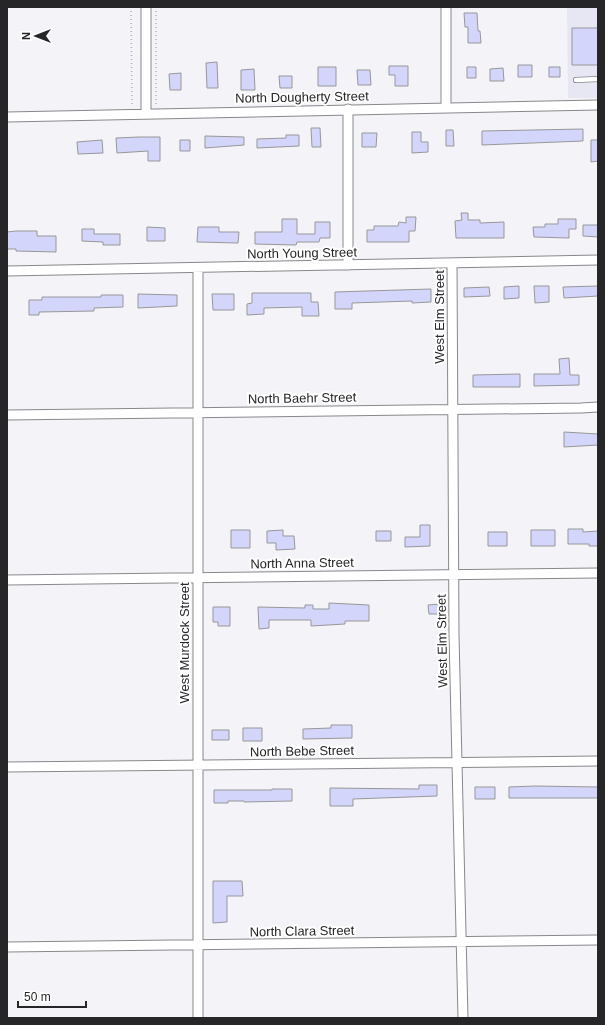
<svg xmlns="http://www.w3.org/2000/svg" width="605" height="1025" viewBox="0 0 605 1025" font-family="Helvetica,sans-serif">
  <rect width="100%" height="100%" fill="#f4f4f8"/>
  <path fill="#e6e7f2" d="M567,7H598V98H568Z"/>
  <path fill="#d3d6fa" stroke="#97979a" d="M464,13H477L478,31H480L481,43H468V27H465Z
    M572,28H598V65H572Z
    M217,62L218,88H207L206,63Z
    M518,65H532V77H518Z
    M389,66H408V86H395V75H389Z
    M318,67H336V86H318Z
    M467,67H476V78H467Z
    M549,67H560V77H549Z
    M503,68L504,81H490V69Z
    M254,69L255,90H241V70Z
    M357,70H370L371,85H358Z
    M181,73V90H170L169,74Z
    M279,76H292V88H280Z
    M311,128H320L321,147H312Z
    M583,129V141L482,145V131Z
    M446,130H453L454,146H446Z
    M412,132H421V142H428V152L412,153Z
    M362,133H377L376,147H362Z
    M286,135H299V146L257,148V139L286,138Z
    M205,136L244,137V145L205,148Z
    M139,137H160V161H148V151L117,153L116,138Z
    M102,140L103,153L78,154L77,142Z
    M180,140H190V151H180Z
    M591,140H598V161L591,162Z
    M461,213H468V220H480V223L504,222V238H456L455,221L462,220Z
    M406,217H416L415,231H409V242H367V230H374V226H398L399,222L406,223Z
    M282,219H297V234H315V222H330V238H320L319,242H297L296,245L255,244V232H282Z
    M558,219H576V229H569V238L534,237L533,227H545V224H558Z
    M583,225H598V237L583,236Z
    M147,227L165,228V241H147Z
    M198,227H219V232H239L238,243L197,242Z
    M82,229H94V234H120V245H103V242L82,241Z
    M16,231H37V236H56V252L16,251V249H7V232Z
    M519,286V298L504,299V287Z
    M534,286H549V302L535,303Z
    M598,286V296L564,298L563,287Z
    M489,287L490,296L464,297V288Z
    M431,289V302L412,303V301L352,303V309H335V292Z
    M252,293H311V302H318L319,316H302V307L264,308V314L247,315V304L252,303Z
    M138,294L177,295V306L138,308Z
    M212,294H234V310H213Z
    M101,295H123V307L94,308V311L39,312V315H29V300H42V297H101Z
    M569,358L570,375H579V385L534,386V374H560L559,359Z
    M520,374V387H473V375Z
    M564,432L598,434V445L564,447Z
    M420,525H430V546L405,547V537H420Z
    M568,529H583V532L598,531V546H589V544H568Z
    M231,530H250V548H231Z
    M283,530V536H294L295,549L276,550V543H267V531Z
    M531,530H555V546H531Z
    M376,531H391V541H376Z
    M488,532H507V546H488Z
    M329,603L369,605V621H345V624L311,626V620H269V628L259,629L258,607L305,608V605H313V609H329Z
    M440,604V614H429L428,605Z
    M213,607H230V626H218V622H213Z
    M331,725H352V738L303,739V729L331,728Z
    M243,728H262V741H243Z
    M212,730H229V740H212Z
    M419,785H437V796L353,799V806H330V788L419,789Z
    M535,786L598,787V798H509V787Z
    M475,787H495V799H475Z
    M272,789H292V801L244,802V801H228V803H214V790H272Z
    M213,881H242L243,896H227V922L213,923Z"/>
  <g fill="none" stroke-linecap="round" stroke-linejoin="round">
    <g stroke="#87888b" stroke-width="6">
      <path id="lane" d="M576,80L598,79"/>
    </g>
    <g stroke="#87888b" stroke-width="11">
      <path id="street" d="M146,7V114
        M446,7V107
        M348,109V265
        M7,117L598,105
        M452,263L454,635L463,1018
        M7,271L598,260
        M7,415L581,408L598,407
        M7,580L598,573
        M7,767L598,761
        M7,947L598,940
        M198,1018V268"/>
    </g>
    <path stroke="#adadb0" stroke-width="1.5" stroke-dasharray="1 3" stroke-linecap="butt" d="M131,7L132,105
      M156,104V7"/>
    <use href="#lane" stroke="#fff" stroke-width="4.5"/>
    <use href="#street" stroke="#fff" stroke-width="9"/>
  </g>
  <g text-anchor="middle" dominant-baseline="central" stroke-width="4" stroke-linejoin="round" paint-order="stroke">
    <g font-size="13" fill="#262628" stroke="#fff">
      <text transform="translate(302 97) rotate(-1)">North Dougherty Street</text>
      <text transform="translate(302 253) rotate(-1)">North Young Street</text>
      <text transform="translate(439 317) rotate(-90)">West Elm Street</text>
      <text transform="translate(302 398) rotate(-1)">North Baehr Street</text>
      <text transform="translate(302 563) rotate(-1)">North Anna Street</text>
      <text transform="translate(442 641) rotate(-91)">West Elm Street</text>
      <text transform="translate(184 643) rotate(-90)">West Murdock Street</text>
      <text transform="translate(302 751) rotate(-1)">North Bebe Street</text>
      <text transform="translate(302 931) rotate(-1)">North Clara Street</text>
    </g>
  </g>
  <rect width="605" height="1025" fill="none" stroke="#262628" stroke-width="16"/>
  <g transform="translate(36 36) rotate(270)" stroke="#ffffff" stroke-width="3" paint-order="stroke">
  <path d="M0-3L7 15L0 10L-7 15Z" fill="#262628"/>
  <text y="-6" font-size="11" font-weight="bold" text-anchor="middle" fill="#262628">N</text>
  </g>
  <path d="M18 1001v6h68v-6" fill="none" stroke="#262628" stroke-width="2"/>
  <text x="24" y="1001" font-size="12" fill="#262628" stroke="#ffffff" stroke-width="3" paint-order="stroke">50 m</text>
</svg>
